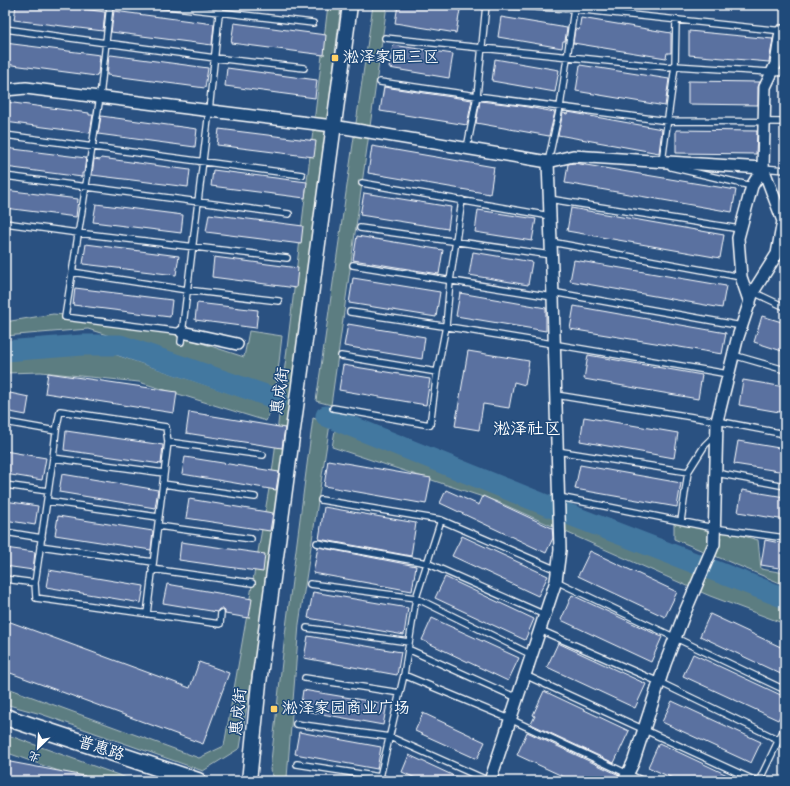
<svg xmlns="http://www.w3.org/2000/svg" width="790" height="786" viewBox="0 0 790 786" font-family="'Indie Flower','LXGW WenKai TC',sans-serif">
  <rect width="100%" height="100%" fill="#2a5181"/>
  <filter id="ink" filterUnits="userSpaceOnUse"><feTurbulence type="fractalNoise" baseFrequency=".025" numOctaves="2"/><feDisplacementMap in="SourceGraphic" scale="8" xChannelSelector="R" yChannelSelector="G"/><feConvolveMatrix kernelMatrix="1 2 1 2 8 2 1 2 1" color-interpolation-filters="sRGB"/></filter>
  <g filter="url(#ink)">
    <path fill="#5c7d81" stroke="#aebec0" d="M328,5H341L283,489L240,748L203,771L41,714L5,704V687L199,758L224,746L273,466Z
      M373,5H387L331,405L316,401Z
      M53,314L103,318L177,335L244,357L249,331L282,336L276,389L88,329L5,336V322Z
      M93,347L272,407L266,421L139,382L41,372L5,373V355Z
      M313,418L330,424L299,624L287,778L293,781H276L270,770L285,635Z
      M336,425L598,528L785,598V624L710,596L498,502L332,447Z
      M674,517L758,540L761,569L785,573V585L674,539Z
      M5,734L135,781H87L5,752Z"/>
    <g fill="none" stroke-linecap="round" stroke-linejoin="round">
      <path stroke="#4378a0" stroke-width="21" d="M5,351L83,345H120L277,399
        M326,416L578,518L785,598"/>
    </g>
    <path fill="#5a71a0" stroke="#fff" d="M16,5H54L105,12L103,31L14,20Z
      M398,5H432L460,10L456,33L395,23Z
      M114,11L214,24L212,45L111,32Z
      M501,17L567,28L565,41H563L562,48L498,37Z
      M581,18L671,33V53H667L666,58L573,43L575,29L579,30Z
      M234,23L326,35L324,55L231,43Z
      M689,31L773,39L769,62L689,55Z
      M5,43L100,55L98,74H97L96,76L5,64Z
      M393,45L453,54L449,78L389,68Z
      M111,55L208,68L205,88L107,75L109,56Z
      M495,59L559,70L555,92L492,81Z
      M580,65L669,79L665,106L576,91Z
      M227,68L317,80L315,98L225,86Z
      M688,81L760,82L758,87V105L688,104Z
      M384,87L472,100L467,125L380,111Z
      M480,101L522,106L555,112L549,136L476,123Z
      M6,102L89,113V115H93L90,133L5,122Z
      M568,112L662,129L659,153L558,135L563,113L567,114Z
      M101,116L197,129L195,147L98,134Z
      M219,129L316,141L314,157L217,145Z
      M676,130L757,131L756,154L676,153Z
      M372,146L494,167L490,194L368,173Z
      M5,148L86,158L84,173H82V177L5,167Z
      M101,158L190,170L188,187L92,175L94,159L100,160Z
      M574,163L736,190L732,212L565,183L568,164Z
      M213,170L307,182L305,198L211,186Z
      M5,190L78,199L76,217L5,208Z
      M364,193L451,207L448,229L360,215Z
      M96,204L183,215L181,233L93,222Z
      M571,208L724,235L720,258L567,231Z
      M478,210L536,219L532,241L475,232Z
      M209,214L303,226L301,244L206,232Z
      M357,236L443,250L439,274L353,260Z
      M86,244L179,256L176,275L83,264Z
      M473,252L532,262L528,285L469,275Z
      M214,257L298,268L296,288L212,277Z
      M574,260L726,286L722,308L570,281Z
      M353,278L440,292L436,317L349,303Z
      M75,288L172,300L170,317L73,305Z
      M460,293L546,308V331L456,316Z
      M197,303L258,310L256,328L195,320Z
      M574,306L726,333L722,354L570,329Z
      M762,316L785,323V352L754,342Z
      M348,324L425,337L422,359L344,346Z
      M468,351L529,361L525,385L514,382L509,408L483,404L479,430L455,426Z
      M588,355L702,375L698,399L584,379Z
      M343,365L430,379L426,405L339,390Z
      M48,373L177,392L174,413L45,393Z
      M743,380L785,387V413L739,405Z
      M5,392L29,397L26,415L5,411Z
      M189,412L285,428L282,448L186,433Z
      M584,417L678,433L674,458L580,441Z
      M66,431L163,445L161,464L64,450Z
      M738,441L785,449V472L734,464Z
      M5,451L46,458L42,480L5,474Z
      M185,457L279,472L276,490L182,474Z
      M328,460L431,478L426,504L324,486Z
      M580,465L681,483L677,507L575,489Z
      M62,474L158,490L155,508L59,492Z
      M446,490L479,505L483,496L552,528L553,538L546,553L440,503Z
      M742,490L785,497V520L738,512Z
      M189,499L273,513L270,531L186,518Z
      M5,501L38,506L35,525L5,520Z
      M324,507L416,523L411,556L319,539Z
      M58,516L153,531L151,550L55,535Z
      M462,536L548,576L538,596L452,556Z
      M765,540L785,544V569L761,565Z
      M181,542L265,554L263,572L179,560Z
      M318,547L416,566L412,591L313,573Z
      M5,548L35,552L33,570L5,566Z
      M590,551L677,592L665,617L578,576Z
      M49,570L144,586L141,603L46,587Z
      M445,577L534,619L525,640L435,598Z
      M167,584L252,599L249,618L225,614V611L222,609H219L217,612L163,603Z
      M313,592L408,608L404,635L308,618Z
      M572,595L662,637L651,662L561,620Z
      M710,614L785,649V676L700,636Z
      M432,618L519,658L508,681L422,640Z
      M5,620L190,688L199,662L229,673L203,744L5,671Z
      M308,636L401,652L397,675L304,658Z
      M558,643L646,684L635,708L547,667Z
      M693,654L785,697V706L778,720L683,676Z
      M303,690L387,704L383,725L300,710Z
      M544,691L629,731L614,763L531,724L535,716L533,715Z
      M672,701L761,742L751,763L662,722Z
      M423,713L485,742L477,759L415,731Z
      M299,732L381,747L377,769L295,754Z
      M527,732L619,775L617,781H573L517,755Z
      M659,743L740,781H679L648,767Z
      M409,755L465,781H422L402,772Z
      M5,761L85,776L84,781H5Z"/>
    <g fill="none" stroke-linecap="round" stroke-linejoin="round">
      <g stroke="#fff" stroke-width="8">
        <path id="service" d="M110,5L100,97L65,317L182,332
          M158,5L313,23
          M493,5L574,9L783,31
          M5,29L215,58L304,68
          M385,38L667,67L675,66L785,73
          M380,82L477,96L668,121L785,122
          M5,135L302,175
          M467,148L477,96L486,5
          M548,162L560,107L574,9
          M662,162L675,66L676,20
          M671,167L752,186
          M763,168L785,170
          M5,176L289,214
          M362,183L550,216
          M549,199L740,229
          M5,223L78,233L287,258
          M360,228L551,255
          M551,242L741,277
          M353,265L553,297
          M72,272L187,290L279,301
          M552,292L742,326
          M753,292L785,307
          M350,312C476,330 602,352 728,374
          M181,342L209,111L220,5
          M733,355L785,370
          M341,356L437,372
          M556,395L717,421L785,434
          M333,408L430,425L437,372L446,326L450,281L462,200
          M5,422L56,431
          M168,442L263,455
          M557,451L688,472
          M53,458L164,473
          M716,473L785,486
          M163,484L255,497
          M5,485L48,491
          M559,497L714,528L785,538
          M321,500L441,520L557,570
          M47,501L158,517
          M681,521L688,472L705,445L715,435
          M158,526L251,539
          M5,532L42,538
          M317,543L427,563L545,615
          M40,546L153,562
          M152,569L252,583
          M5,579L35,583L36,598L220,624L221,613
          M556,581L785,690
          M35,583L53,458L56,431L60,411L166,427L168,442L147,614
          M310,584L416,598L532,655
          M307,628L409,642
          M540,630L659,682L779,740
          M408,649L517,698
          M404,675L510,719L643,781
          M525,675L756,781
          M305,678L400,693
          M296,724L390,737L489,781
          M297,764L380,777L389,781
          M380,777L404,675L416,598L441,520
          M759,781L785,727"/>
      </g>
      <g stroke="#fff" stroke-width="14">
        <path id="minor" d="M5,90L26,88L333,126L548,162L553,297L560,550L556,581L490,781
          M548,162L573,156L763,168L752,186L738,238L741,277L750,303
          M182,332L237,344
          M624,781L633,763L665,664L685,612L714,544L717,421L737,340L753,292L777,254L783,221L763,168L765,87L776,64L781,31"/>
      </g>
      <g stroke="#fff" stroke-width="17">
        <path id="tertiary" d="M249,781L259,683L350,5"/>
      </g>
      <g stroke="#fff" stroke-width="19">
        <path id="secondary" d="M5,717L198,781"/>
      </g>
      <use href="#service" stroke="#1f4a7a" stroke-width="5.5"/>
      <use href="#minor" stroke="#1f4a7a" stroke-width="11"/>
      <use href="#tertiary" stroke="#1f4a7a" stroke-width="14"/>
      <use href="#secondary" stroke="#1f4a7a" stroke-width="16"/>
    </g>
  </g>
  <g fill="#ffd166" stroke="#1f4a7a" stroke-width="1.5">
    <rect x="331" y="54" width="8" height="8" rx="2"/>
    <rect x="270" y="705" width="8" height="8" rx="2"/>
  </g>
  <g text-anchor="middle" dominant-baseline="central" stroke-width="3" stroke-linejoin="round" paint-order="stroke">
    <g font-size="16" fill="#fff" stroke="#1f4a7a" text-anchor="start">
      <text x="343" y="58">淞泽家园三区</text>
      <text x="282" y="709">淞泽家园商业广场</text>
    </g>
    <g font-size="16" fill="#fff" stroke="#1f4a7a">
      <text transform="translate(281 391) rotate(-82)">惠成街</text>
      <text transform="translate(239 712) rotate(-84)">惠成街</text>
      <text transform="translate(101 749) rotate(18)">普惠路</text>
    </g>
    <g font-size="17" fill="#fff" stroke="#1f4a7a">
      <text x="527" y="429">淞泽社区</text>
    </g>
  </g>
  <rect width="790" height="786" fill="none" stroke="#1f4a7a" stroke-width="20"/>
  <rect x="10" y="10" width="770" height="766" fill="none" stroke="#fff" stroke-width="1.5" filter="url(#ink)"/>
  <g transform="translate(38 748) rotate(205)" stroke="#1f4a7a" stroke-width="3" paint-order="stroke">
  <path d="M0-3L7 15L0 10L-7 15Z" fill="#ffffff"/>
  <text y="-6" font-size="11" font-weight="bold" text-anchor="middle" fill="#ffffff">北</text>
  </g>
</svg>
